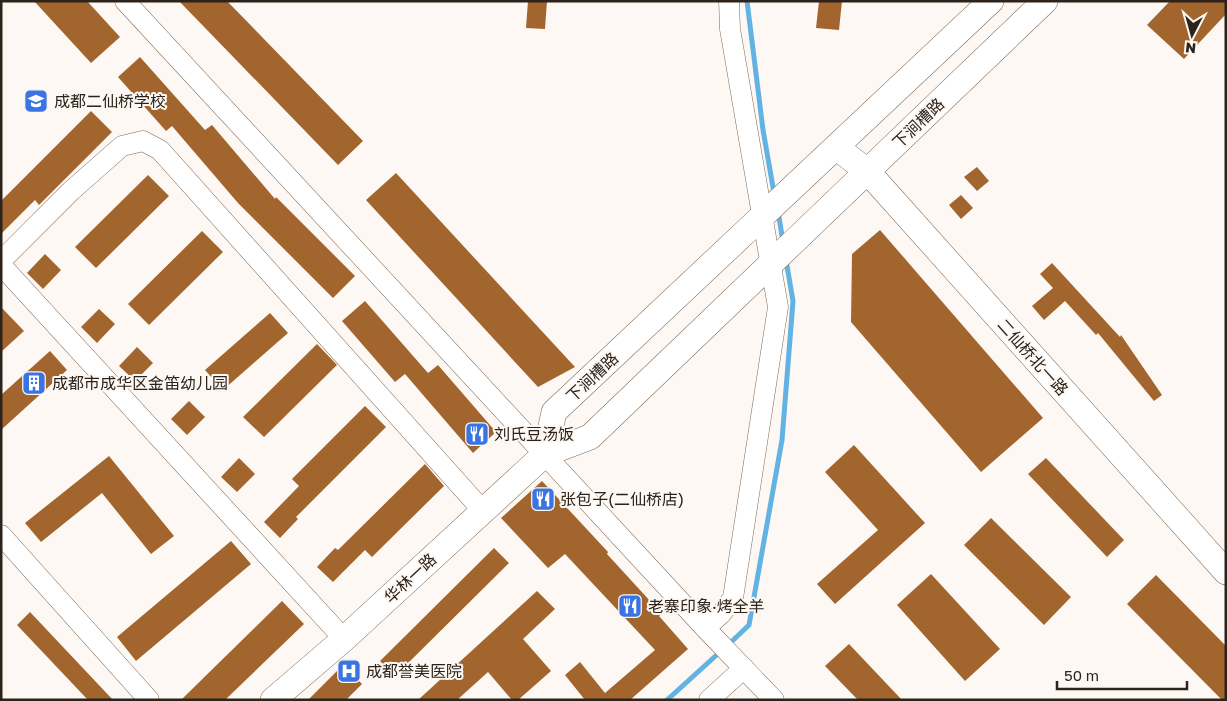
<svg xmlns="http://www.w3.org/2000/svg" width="1227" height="701" viewBox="0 0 1227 701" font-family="'Golos Text','Noto Sans SC',sans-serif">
  <rect width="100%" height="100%" fill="#fdf8f3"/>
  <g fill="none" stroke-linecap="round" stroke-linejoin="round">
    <path stroke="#62b2e3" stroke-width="5" d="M747,1L763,130L774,193
      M778,211L783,242
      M727,646L749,625L782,440L793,301L786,260
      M667,700L721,651"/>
  </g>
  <path fill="#a2652d" d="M34,1H87L120,37L91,63Z
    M179,1H227L363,141L338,165Z
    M528,1H547L545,29L526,28Z
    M819,1H842L839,30L816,28Z
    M1170,1H1226V14L1184,59L1147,25Z
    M140,57L205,130L212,125L275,199L276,197L355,276L333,298L238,203L172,126L166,131L118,77Z
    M91,111L112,132L39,205L35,200L1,234V201Z
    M977,167L989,181L977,191L964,177Z
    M396,173L575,367L538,387L366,200Z
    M148,175L169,196L96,268L75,247Z
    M961,195L973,208L961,219L949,205Z
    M880,230L1043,418L981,472L851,322L852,254Z
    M202,231L223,252L149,325L128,304Z
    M45,254L61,270L43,289L27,273Z
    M1052,263L1120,337L1121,335L1162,395L1154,401L1098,333L1096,335L1065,301L1044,320L1032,306L1053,288L1040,274Z
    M365,301L428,373L438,365L496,432L473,453L405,374L395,382L342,321Z
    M1,307L24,331L1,352Z
    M99,309L115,324L97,343L81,327Z
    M270,313L288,333L223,390L205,370Z
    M317,344L337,365L264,437L243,417Z
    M137,347L153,363L135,381L119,366Z
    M50,351L67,370L1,430V395Z
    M189,401L205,417L187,435L171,419Z
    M365,406L386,427L296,517L298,519L280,538L264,522L299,486L292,479Z
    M854,445L925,523L835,604L817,584L878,530L825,472Z
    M109,456L174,536L151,554L102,493L41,542L25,523Z
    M239,458L255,474L237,492L221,477Z
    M1046,458L1124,540L1107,557L1028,474Z
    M425,464L444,486L372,557L365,550L333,582L317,567L335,548L338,550Z
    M542,481L608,552L607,554L662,614L659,616L688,649L630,700H585L565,675L580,662L605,693L655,650L565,554L548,568L501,518Z
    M991,518L1071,597L1044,625L964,545Z
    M231,541L251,564L136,661L117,637Z
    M494,548L509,563L395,676L380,661Z
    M931,574L1000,649L965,681L897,605Z
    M1156,575L1226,646V700H1222L1127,604Z
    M537,591L555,609L523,639L551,671L518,700H512L488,672L457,700H418Z
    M282,601L304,624L225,700H181Z
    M30,612L113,700H88L17,625Z
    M849,644L902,700H858L825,666Z
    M343,665L362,684L346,700H308Z"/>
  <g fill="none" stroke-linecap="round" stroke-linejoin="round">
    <g stroke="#7f6754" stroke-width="21">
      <path id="minor" d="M125,1L705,628L774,700
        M1,261L71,191L122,146L143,141L160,150L483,511
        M1,265L344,639
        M1,535L149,700
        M705,628L721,614L733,598L778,307L730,29L729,1
        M709,700L744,668"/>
    </g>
    <g stroke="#7f6754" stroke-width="26">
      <path id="tertiary" d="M836,147L867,171L1226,572
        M545,454L554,412L991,1
        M273,700L344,639L545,454L590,437L1045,1"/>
    </g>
    <use href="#minor" stroke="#fff" stroke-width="20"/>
    <use href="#tertiary" stroke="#fff" stroke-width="25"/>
  </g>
  <defs>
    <g id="school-square" transform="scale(1.25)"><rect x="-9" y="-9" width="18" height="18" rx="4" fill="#3a73e2" stroke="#fdf8f3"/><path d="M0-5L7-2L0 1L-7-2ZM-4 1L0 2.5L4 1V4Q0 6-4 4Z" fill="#fff"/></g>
    <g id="building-square" transform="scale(1.25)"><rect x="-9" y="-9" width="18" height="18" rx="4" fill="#3a73e2" stroke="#fdf8f3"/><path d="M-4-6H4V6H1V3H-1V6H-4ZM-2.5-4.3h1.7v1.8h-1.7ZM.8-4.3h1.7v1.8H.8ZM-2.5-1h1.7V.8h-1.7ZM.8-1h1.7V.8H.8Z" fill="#fff"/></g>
    <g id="restaurant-square" transform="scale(1.25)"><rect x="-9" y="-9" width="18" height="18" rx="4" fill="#3a73e2" stroke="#fdf8f3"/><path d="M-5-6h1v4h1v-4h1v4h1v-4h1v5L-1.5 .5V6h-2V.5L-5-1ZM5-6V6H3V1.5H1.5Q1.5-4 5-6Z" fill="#fff"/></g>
    <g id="hospital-square" transform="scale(1.25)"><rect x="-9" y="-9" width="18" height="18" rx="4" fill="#3a73e2" stroke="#fdf8f3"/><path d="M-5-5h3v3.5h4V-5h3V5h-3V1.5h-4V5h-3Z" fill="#fff"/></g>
  </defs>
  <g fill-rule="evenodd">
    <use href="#school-square" x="36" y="101"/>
    <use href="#building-square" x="34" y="383"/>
    <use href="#restaurant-square" x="477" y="434"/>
    <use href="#restaurant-square" x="543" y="499"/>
    <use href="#restaurant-square" x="630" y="606"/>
    <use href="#hospital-square" x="349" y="671"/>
  </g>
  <g text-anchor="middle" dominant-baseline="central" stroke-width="4" stroke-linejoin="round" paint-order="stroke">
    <g font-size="16" fill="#2d231b" stroke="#fdf8f3" text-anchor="start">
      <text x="54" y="101">成都二仙桥学校</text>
      <text x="52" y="383">成都市成华区金笛幼儿园</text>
      <text x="494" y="434">刘氏豆汤饭</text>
      <text x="560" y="499">张包子(二仙桥店)</text>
      <text x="648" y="606">老寨印象·烤全羊</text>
      <text x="366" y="671">成都誉美医院</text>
    </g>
    <g font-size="16" fill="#2d231b" stroke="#fdf8f3">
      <text transform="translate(918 123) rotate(-44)">下涧槽路</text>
      <text transform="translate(1033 357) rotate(48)">二仙桥北一路</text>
      <text transform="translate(592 377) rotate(-43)">下涧槽路</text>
      <text transform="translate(410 578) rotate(-43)">华林一路</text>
    </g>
  </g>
  <rect width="1227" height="701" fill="none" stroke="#2d231b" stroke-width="5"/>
  <g transform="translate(1192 35) rotate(186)" stroke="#fdf8f3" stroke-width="4" paint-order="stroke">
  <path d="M0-4L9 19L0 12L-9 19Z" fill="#2d231b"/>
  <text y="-8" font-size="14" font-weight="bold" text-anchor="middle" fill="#2d231b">N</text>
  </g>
  <path d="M1057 681v8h130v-8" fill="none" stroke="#2d231b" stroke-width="2.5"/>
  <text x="1064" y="681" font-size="15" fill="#2d231b" stroke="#fdf8f3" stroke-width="4" paint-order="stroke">50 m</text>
</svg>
